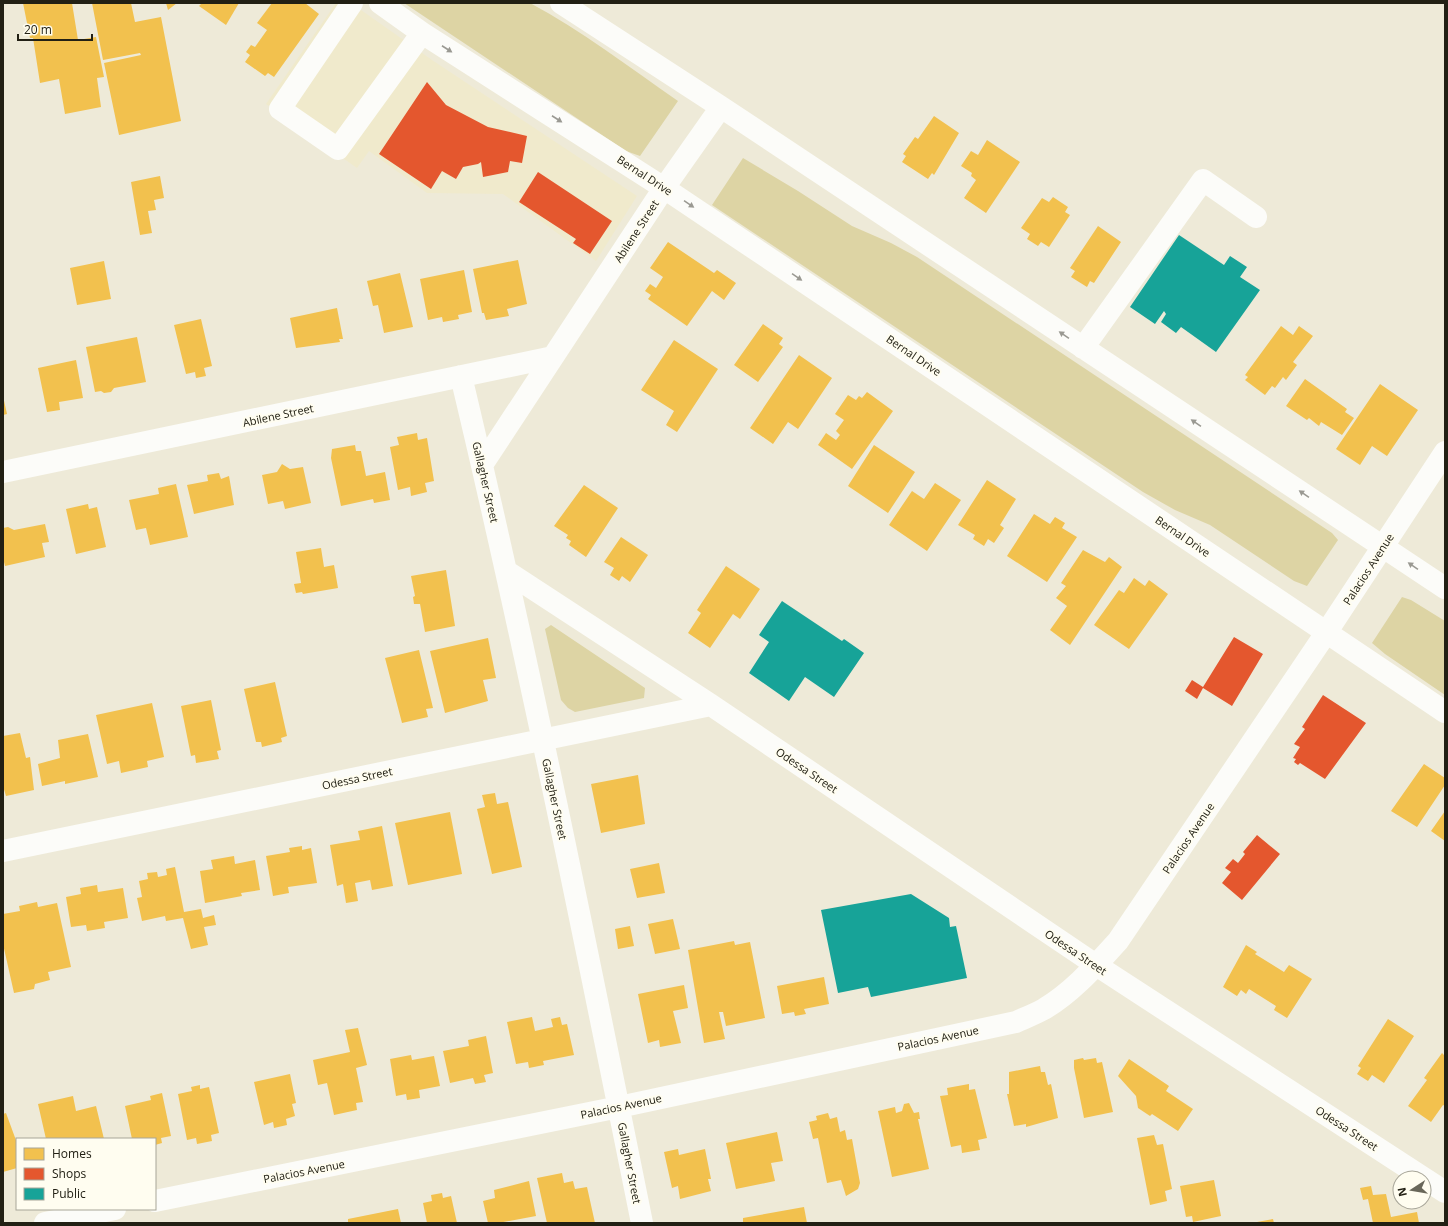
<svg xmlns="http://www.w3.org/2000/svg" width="1448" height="1226" viewBox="0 0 1448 1226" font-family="'Open Sans',sans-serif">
  <rect width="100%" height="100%" fill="#eeead8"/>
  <path fill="#f0eacc" d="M336,3H351L432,60L637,196L596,261L503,194L427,193L369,151L357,168L266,104Z"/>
  <path fill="#ddd4a4" d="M404,3H530C582,31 629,67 678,101L640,156L626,151Z
    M743,158L798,191L852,226L891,243L917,257L1332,533L1338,540L1307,586L1294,581L1210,525L1175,510L1143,492L712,205Z
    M1402,597L1411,600L1445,621V695L1385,654L1372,643Z
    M551,625L645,688L644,698L575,712L568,708L561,700L545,629Z"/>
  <path fill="#f2c14e" d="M23,3H72L78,40L96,37L104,77L97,78L101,107L65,114L59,79L40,83L33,38H30Z
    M92,3H131L135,22L161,17L181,121L119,135L104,63L141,55L140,53L103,60Z
    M166,3H177L168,10Z
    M202,3H239L226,25L199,6Z
    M272,3H305L319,14L274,77L268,73L265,76L245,62L250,55L246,52L251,45L255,47L267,30L257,23Z
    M934,116L959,133L934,175L932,173L928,179L902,162L906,156L903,154L915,137L918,139Z
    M987,140L1020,162L986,213L964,198L976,180L971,176L972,173L961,166L971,151L978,155Z
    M160,176L164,198L154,200L156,210L148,211L152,233L140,235L131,182Z
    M1053,197L1068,207L1065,212L1070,215L1049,247L1041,242L1038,246L1027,239L1030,234L1021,228L1042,198L1049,202Z
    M1098,226L1121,242L1094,283L1090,281L1087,287L1071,277L1075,271L1070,268Z
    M668,242L714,273L717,270L736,283L724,300L712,291L687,326L648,299L651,295L645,291L650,284L656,288L663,277L650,268Z
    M518,260L527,304L507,309L509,316L486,320L484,313H482L473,269Z
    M104,261L111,299L77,305L70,268Z
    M464,270L472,312L458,315L459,319L443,322L442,317L428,320L420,279Z
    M400,273L413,327L384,333L378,305L373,306L367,281Z
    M337,308L343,339H339L340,342L296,348L290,318Z
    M201,319L212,366L204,368L206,376L196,378L195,372L186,374L174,325Z
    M763,324L783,338L779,344L783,347L758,382L734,365Z
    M1281,326L1293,335L1299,326L1313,336L1293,362L1297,365L1286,380L1283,377L1275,388L1272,386L1265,395L1245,380L1248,377L1245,375Z
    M137,337L146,382L114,388L111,392L104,393L101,391L95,392L86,347Z
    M674,340L718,369L677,432L666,425L674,411L641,390Z
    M799,355L832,378L798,429L788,422L773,444L750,428Z
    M76,360L83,398L59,402L60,410L47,412L38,368Z
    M1305,379L1347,409L1345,412L1354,418L1342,435L1321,422L1319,426L1309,418L1307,420L1286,406Z
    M1380,384L1418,410L1387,456L1372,446L1360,465L1336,449Z
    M867,392L893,411L852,469L818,445L826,433L836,440L840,435L836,431L844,420L835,414L848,395L856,400L859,396L862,398Z
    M3,396L7,414L3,415Z
    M417,433L418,440L427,438L434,481L425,483L427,492L411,496L410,487L398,490L390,447L399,445L397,437Z
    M355,445L356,451H361L366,476L385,472L390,500L374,503L373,499L341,506L331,458L332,449Z
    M874,445L915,472L888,513L848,486Z
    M282,464L290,469L303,467L311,503L285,509L283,501L268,504L262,475L277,472Z
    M219,473L221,479L229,476L234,505L194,514L187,485L208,481L207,475Z
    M987,480L1016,499L1000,525L1004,528L994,543L988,539L984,546L973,539L975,535L958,525Z
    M935,483L961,500L927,551L889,525L912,491L924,499Z
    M176,484L188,537L150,545L146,528L136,530L129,500L159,494L158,488Z
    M584,485L618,508L586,557L569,545L571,541L566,538L568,535L554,526Z
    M88,504L89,509L97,507L106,547L76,554L66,509Z
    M1034,514L1050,524L1055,517L1065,523L1062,528L1077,537L1047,582L1007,556Z
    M45,524L49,542L42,543L45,557L5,566L3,558V528L8,527L14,530Z
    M621,537L648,555L630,582L622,576L619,581L610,575L614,568L604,562Z
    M321,548L324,567L334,565L338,588L303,594L302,592L296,593L294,584L301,583L296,552Z
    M1083,550L1105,562L1109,557L1122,567L1070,645L1050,630L1067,606L1056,598L1066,586L1061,583Z
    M726,566L760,589L740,619L733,614L710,648L688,633L701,613L697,610Z
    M446,570L455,626L425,632L420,604H414L413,597L415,596L411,576Z
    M1134,578L1145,586L1149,580L1168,594L1129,649L1094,625L1119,590L1124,593Z
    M488,638L496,678L483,680L488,701L445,713L430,651Z
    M419,650L433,708L426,709L428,717L402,723L385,658Z
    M275,682L287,736L281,738L282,742L262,747L261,742H256L244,689Z
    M211,700L221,750L217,751L219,759L196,763L195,755L191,756L181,706Z
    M152,703L164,757L147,761L148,767L121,773L119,761L107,764L96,715Z
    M20,733L26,758L30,757L34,790L6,796L3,786V736Z
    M88,734L98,777L65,784V781L42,786L38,764L60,758L58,740Z
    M1424,764L1445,778V785L1417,827L1391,811Z
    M638,775L645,824L601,833L591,784Z
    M495,793L497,804L508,802L522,867L492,874L477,809L485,807L482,795Z
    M1445,811V841L1431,831Z
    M450,812L462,874L408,885L395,823Z
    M382,826L393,886L372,890L370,880L355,883L358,901L346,903L343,884L337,886L330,845L360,840L358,831Z
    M302,846V850L311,848L317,883L288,887L289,893L273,896L266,856L290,852L289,848Z
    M234,856L235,864L255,860L260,890L241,893L242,896L205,903L200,871L213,869L211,860Z
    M659,863L665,893L637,898L630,869Z
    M175,867L184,912L201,909L203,918L214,915L216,925L204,927L208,945L191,949L183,918L166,921L165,916L142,921L137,898L142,897L139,881L148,879L147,873L157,872L158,877L167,875L166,869Z
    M97,885L98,892L123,888L128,918L104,922L105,928L87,931L86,925L71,927L66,897L81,894L80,888Z
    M37,902L38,907L57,903L71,967L48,972L50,980L35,984L34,989L14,993L3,944V914L20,911L19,906Z
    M673,919L680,949L655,954L648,924Z
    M630,926L634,946L618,949L615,929Z
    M734,941L735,945L750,942L765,1018L726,1026L723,1012H719L725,1039L704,1043L688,950Z
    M1246,945L1257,952L1255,954L1284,972L1289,965L1312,979L1287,1018L1274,1010L1276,1006L1249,989L1246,994L1241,990L1237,996L1223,987Z
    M824,977L829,1004L804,1009L806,1014L795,1016L794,1012L782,1014L777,986Z
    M684,985L688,1008L673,1011L681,1043L660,1047L659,1040L648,1043L638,994Z
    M532,1017L535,1031L553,1027L551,1019L560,1017L562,1025L567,1024L574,1055L543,1061L544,1065L529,1068L528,1062L516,1064L507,1022Z
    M1388,1019L1414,1036L1384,1083L1372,1075L1368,1081L1357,1074L1361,1068L1358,1066Z
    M358,1028L367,1065L356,1068L363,1102L356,1103L357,1110L334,1115L327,1083L318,1085L313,1060L350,1052L345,1030Z
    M486,1036L493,1073L484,1075L486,1082L475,1084L473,1078L450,1083L443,1051L469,1046L468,1040Z
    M1442,1053L1445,1056V1106L1443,1105L1431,1122L1408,1106L1427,1080L1424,1078Z
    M411,1055L412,1060L434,1056L440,1086L419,1090L420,1098L407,1100L406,1094L396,1096L390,1059Z
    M1083,1058L1084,1060L1096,1058L1097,1063L1102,1062L1113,1112L1084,1118L1074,1068V1060Z
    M1129,1059L1169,1086L1166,1091L1193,1109L1178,1131L1152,1114L1150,1116L1138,1108L1136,1096L1118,1076Z
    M1040,1066L1041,1072H1045L1048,1085L1051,1084L1058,1118L1026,1127V1124L1014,1126L1007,1094H1009V1072Z
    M290,1074L296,1103L292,1104L295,1116L286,1119L287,1125L274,1128L273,1122L264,1125L254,1082Z
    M969,1084V1090L975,1089L987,1138L978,1140L980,1150L962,1153L961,1145L951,1147L940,1096L948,1095L947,1088Z
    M200,1085V1089L209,1087L219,1133L211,1135L212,1141L197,1144L196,1138L187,1140L178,1094L192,1091L191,1087Z
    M162,1093L171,1136L161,1138L162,1143L155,1145V1139H132L125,1106L151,1100L150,1096Z
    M73,1096L76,1111L96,1106L104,1139H46L38,1104Z
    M909,1103L914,1113L919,1112L920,1119H918L929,1169L892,1177L878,1111L895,1107L896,1113L902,1111L904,1104Z
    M6,1113L17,1143V1168L3,1172V1114Z
    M828,1113L830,1119L837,1117L840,1132L845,1130L847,1140L852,1139L860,1183L858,1189L846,1196L841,1180L827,1183L818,1138L813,1139L809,1122L817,1120L816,1116Z
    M777,1132L783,1161L771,1163L775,1181L736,1189L726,1143Z
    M1154,1135L1157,1145L1163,1144L1172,1189L1165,1191L1167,1201L1150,1205L1137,1138Z
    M678,1149L679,1155L705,1149L711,1179H708L711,1191L680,1199L678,1186L672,1188L664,1152Z
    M562,1173L564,1183L573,1181L575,1189L587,1187L595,1223H547L537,1178Z
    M1214,1180L1221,1216L1193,1222L1192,1216L1186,1217L1180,1186Z
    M529,1181L536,1216L498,1223H488L483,1201L495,1198L494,1190Z
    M1371,1186L1373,1195L1386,1194L1391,1217L1417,1212L1419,1223H1373L1368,1199L1363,1200L1360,1188Z
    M442,1193L443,1198L451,1196L457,1223H427L423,1203L432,1201L431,1195Z
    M804,1207L807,1223H743V1218Z
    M398,1209L401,1223H348V1219Z
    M1273,1219L1274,1223H1258L1257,1222Z"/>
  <path fill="#e4572e" d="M427,82L446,105L488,127L527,136L522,163L510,161L508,172L483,177L481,162L478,164L463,167L456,179L442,171L431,189L379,154Z
    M538,172L612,221L590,254L573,243L576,239L519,202Z
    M1234,637L1263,654L1232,706L1203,688L1197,699L1185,691L1192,680L1203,687Z
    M1323,695L1366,723L1325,779L1300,763L1298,765L1294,762L1296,759L1293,758L1300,747L1294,744L1305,729L1302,727Z
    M1257,835L1280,854L1242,900L1222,883L1231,872L1225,868L1233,859L1238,863L1245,854L1243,852Z"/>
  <path fill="#17a398" d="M1179,235L1224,265L1230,256L1247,267L1240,277L1260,290L1216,352L1181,327L1176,333L1161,322L1166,314L1164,311L1155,324L1130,307Z
    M782,601L842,641L844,639L864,653L834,697L805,677L789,701L749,673L769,642L759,635Z
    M911,894L949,918L950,927L956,926L967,978L871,997L868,987L838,993L821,910Z"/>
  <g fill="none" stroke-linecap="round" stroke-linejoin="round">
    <path stroke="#fcfcf9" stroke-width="22" d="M352,3L280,109L338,149L422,33
      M380,3L422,33L664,188L1445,712
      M561,3L721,107L1445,588
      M1083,348L1203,180L1256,217
      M461,376C528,657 585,940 642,1223
      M482,465L664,188L721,107
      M3,472L553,357
      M506,571L711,705L1096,965L1445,1192
      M3,851L711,705
      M155,1201L619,1107L1016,1022C1025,1018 1035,1014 1044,1009C1073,992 1096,965 1118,941L1326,633L1445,452
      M45,1223L115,1209"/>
  </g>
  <defs><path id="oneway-solid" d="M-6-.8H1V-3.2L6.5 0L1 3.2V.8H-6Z"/></defs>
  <g fill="#9a9992">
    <use href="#oneway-solid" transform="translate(447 49) rotate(33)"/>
    <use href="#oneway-solid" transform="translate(557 119) rotate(33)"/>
    <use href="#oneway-solid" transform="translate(689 204) rotate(34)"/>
    <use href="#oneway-solid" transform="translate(797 277) rotate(34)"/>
    <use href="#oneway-solid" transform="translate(1064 335) rotate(-146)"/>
    <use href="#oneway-solid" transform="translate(1196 423) rotate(-146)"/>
    <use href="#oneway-solid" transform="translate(1304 494) rotate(-146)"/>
    <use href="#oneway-solid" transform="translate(1413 566) rotate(-146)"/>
  </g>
  <g text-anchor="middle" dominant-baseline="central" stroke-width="4" stroke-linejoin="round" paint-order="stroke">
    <g font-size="11" fill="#222014" stroke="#fffdf0">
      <text transform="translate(645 175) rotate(33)">Bernal Drive</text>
      <text transform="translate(636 231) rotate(-57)">Abilene Street</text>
      <text transform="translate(914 355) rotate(34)">Bernal Drive</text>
      <text transform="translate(278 415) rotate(-12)">Abilene Street</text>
      <text transform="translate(486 482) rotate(77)">Gallagher Street</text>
      <text transform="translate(1183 536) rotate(34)">Bernal Drive</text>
      <text transform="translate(1368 569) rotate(-57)">Palacios Avenue</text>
      <text transform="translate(807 770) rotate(34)">Odessa Street</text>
      <text transform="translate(357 778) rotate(-12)">Odessa Street</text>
      <text transform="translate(555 799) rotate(78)">Gallagher Street</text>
      <text transform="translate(1188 838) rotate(-56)">Palacios Avenue</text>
      <text transform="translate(1076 952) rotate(34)">Odessa Street</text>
      <text transform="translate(938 1038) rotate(-12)">Palacios Avenue</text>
      <text transform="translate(621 1106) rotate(-12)">Palacios Avenue</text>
      <text transform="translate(1347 1128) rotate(33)">Odessa Street</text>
      <text transform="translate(630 1163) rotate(79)">Gallagher Street</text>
      <text transform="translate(304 1171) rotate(-11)">Palacios Avenue</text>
    </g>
  </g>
  <rect width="1448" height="1226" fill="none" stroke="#222014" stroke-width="8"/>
  <rect x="16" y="1138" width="140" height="72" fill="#fffdf0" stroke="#a7a598"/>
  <rect x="24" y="1148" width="20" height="12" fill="#f2c14e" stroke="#a7a598"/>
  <text x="52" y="1158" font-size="12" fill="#222014">Homes</text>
  <rect x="24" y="1168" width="20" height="12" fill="#e4572e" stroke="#a7a598"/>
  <text x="52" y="1178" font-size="12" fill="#222014">Shops</text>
  <rect x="24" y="1188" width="20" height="12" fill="#17a398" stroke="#a7a598"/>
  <text x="52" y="1198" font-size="12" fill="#222014">Public</text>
  <g transform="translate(1412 1190) rotate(258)"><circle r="19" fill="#fffdf0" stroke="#a7a598"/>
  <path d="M0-3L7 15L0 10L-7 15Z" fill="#696759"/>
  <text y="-6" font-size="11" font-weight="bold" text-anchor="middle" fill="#222014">N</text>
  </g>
  <path d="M18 34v6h74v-6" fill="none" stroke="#222014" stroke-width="2"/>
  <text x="24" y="34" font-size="12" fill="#222014" stroke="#fffdf0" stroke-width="3" paint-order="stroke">20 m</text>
</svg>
